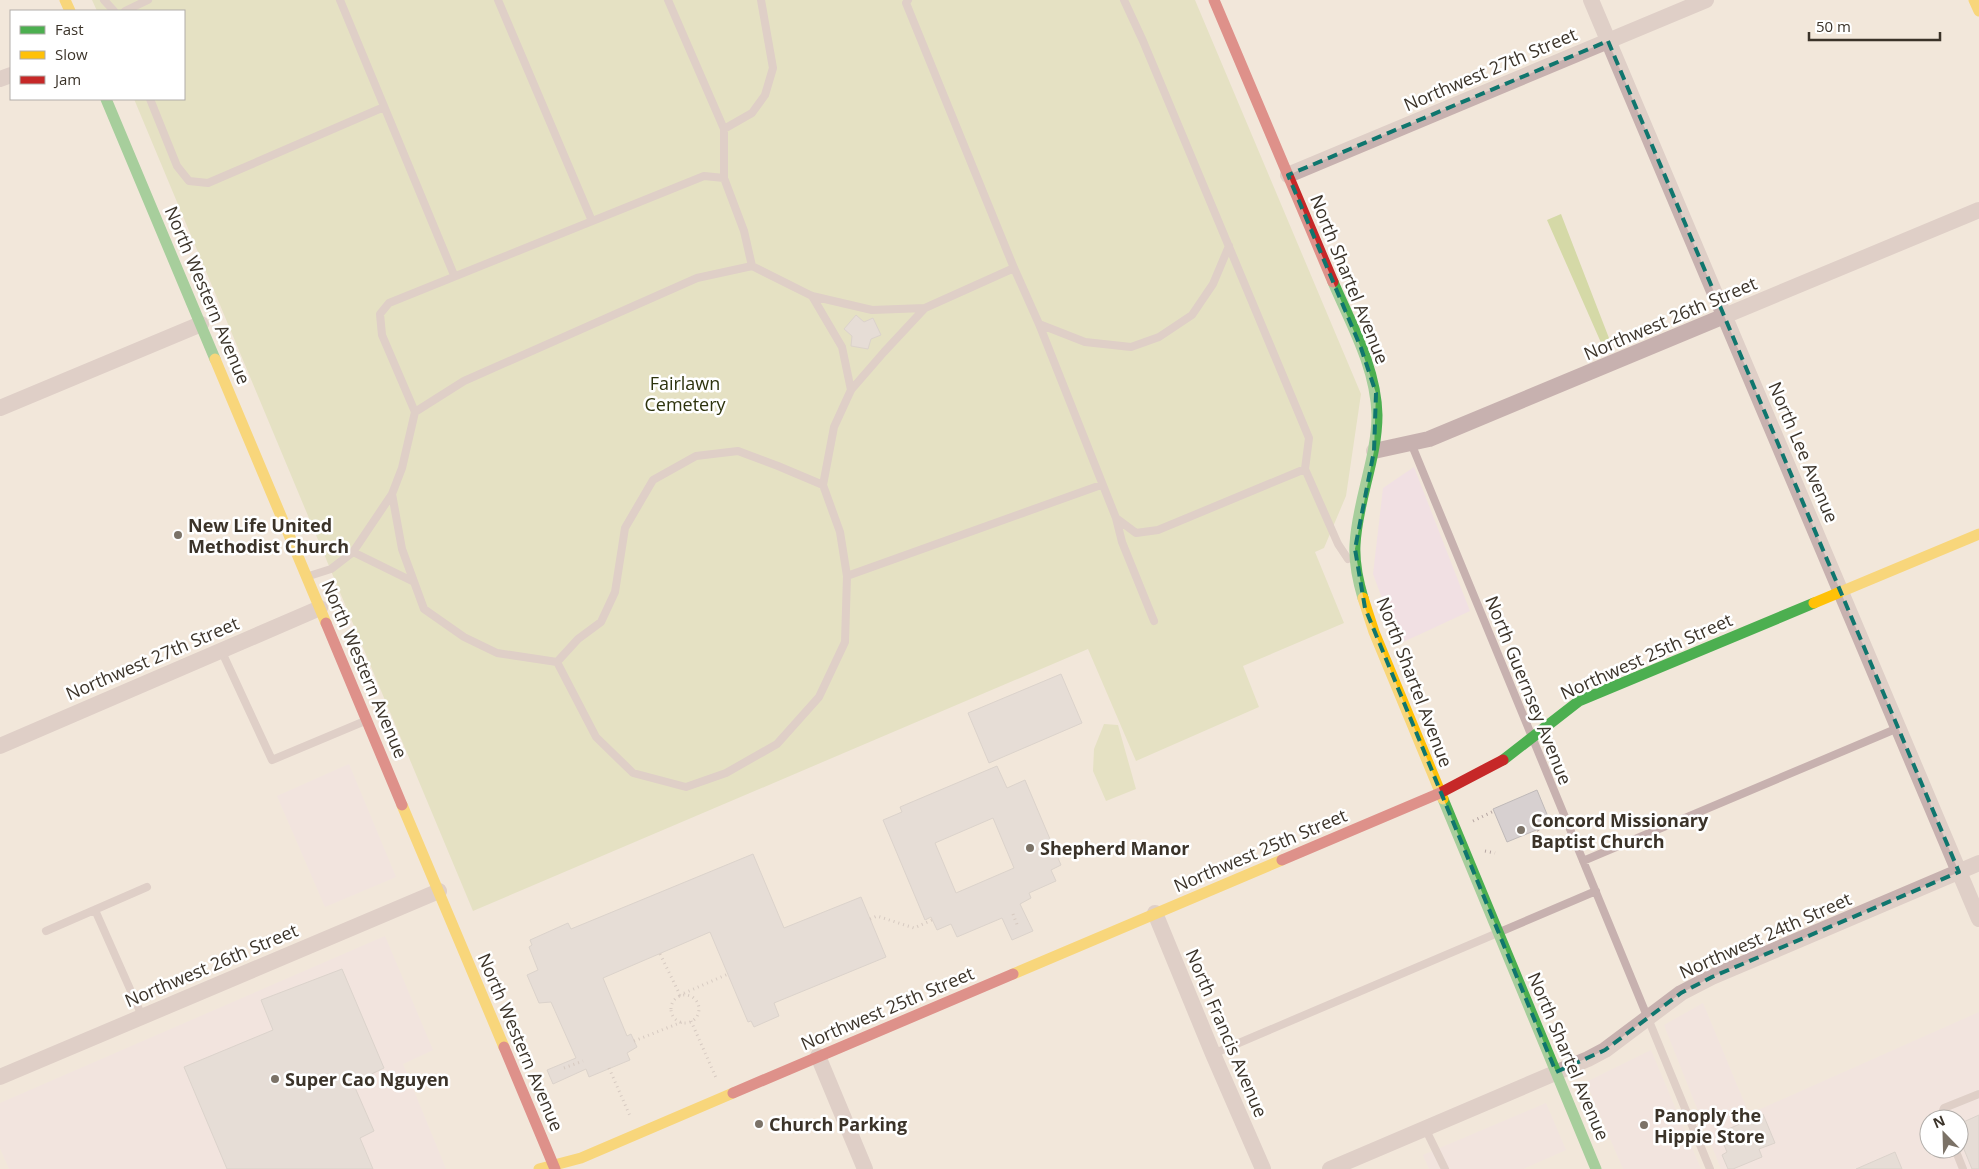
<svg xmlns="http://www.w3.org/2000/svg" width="1979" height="1169" viewBox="0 0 1979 1169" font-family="'Open Sans',sans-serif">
  <rect width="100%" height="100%" fill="#f2e7da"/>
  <path fill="#f1e0e3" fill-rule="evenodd" d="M1414,467L1470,611L1399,644L1373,574L1383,488Z
    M349,764L396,877L325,907L277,796Z
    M385,936L433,1050L403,1064L446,1169H9L0,1148V1103Z
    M1703,1003L1749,1114L1979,1012V1169H1721L1664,1025ZM1929,1119H1959V1149H1929Z
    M1651,1050L1701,1169H1623L1586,1082Z
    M1546,1103L1566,1150L1523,1169H1429L1423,1155Z"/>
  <path fill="#d5d9a7" d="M92,0H1195L1361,394L1346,496L1324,548L1315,552L1344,623L1243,666L1259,707L1136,761L1088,649L473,911L134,99H184V11H97Z
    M1561,214L1614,351L1606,354L1547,220Z
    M1104,724L1118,725L1136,789L1106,801L1093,771L1094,749Z"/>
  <path fill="#d7d0d0" stroke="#bfb9b8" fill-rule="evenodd" d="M856,315L864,322L873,318L881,335L871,339L868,349L851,346L852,336L844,329Z
    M1061,674L1082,723L989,763L968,713Z
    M997,766L1007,788L1025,780L1061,865L1051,870L1056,881L1029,893L1031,898L1020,904L1033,931L1012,940L1002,918L957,937L951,924L937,930L931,917L925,920L883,820L902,812L900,807ZM993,818L1014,868L956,893L935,843Z
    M1537,790L1551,824L1507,842L1493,809Z
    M753,854L784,928L861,897L886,957L774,1003L779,1016L754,1027L751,1021L748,1022L710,932L603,978L627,1036L631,1034L637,1047L627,1053L630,1060L589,1077L586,1069L553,1084L547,1070L576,1058L551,1002L539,1003L527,975L538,970L529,947L532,945L530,940L568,923L571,929Z
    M342,969L384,1068L353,1083L374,1131L360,1138L373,1169H227L184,1067L273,1030L261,1000Z
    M1763,1114L1775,1143L1759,1149L1762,1157L1733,1169H1728L1722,1155L1727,1152L1719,1133Z
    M1979,1115V1169H1972L1959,1137V1124Z
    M1895,1152L1902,1169H1856Z"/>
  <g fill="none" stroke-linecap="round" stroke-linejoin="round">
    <path stroke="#b5a6a2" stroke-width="3" stroke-dasharray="1 4" stroke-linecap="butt" d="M1473,821L1494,811
      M1538,830L1540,833
      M1485,851L1495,853
      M1013,914L1018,927
      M870,919L877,916L914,928L932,920
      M660,954L680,995L728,974
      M671 1009a14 14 0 1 1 28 0a14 14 0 1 1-28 0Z
      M691,1021L717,1080
      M634,1041L682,1022
      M564,1068L583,1061
      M609,1068L630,1116"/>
    <path stroke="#c7b1af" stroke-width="8" d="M104,0L114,11
      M340,0L454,275
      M498,0L592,221
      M668,0L724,129V178
      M908,0L906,3L1014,268L1039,324L1116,518L1136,533L1158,530L1305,469
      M1124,0L1143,41L1309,438L1305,469L1338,544L1348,559
      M125,11L148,0
      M150,99L177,166L189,181L208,183L384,107
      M724,129L752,113L765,95L773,68L761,0
      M812,296L842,347L851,390
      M1039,324L1085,342L1131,347L1159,337L1192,315L1213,284L1229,246
      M415,412L382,335L380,314L389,303L704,176L724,178L744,231L752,266L812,296L872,310L925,308L1014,268
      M1411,443L1710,1169
      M1116,518L1122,542L1154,621
      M353,552L392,494
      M309,576L331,569L353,552L414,582
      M847,576L1101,485
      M221,650L272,760L365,721
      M557,662L596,737L633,773L686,787L726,773L777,744L819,697L845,642L847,576L840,532L823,485L834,427L851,390L884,352L925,308
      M557,662L497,653L464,637L424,609L402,549L392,494L402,468L415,412L464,381L697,278L752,266
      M557,662L578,639L601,622L615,592L625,528L653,480L696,456L738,451L778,466L823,485
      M1583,861L1898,728
      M95,910L142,1016
      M46,931L147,887
      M1213,1054L1596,891
      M1942,1119V1113L1944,1108L1979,1094
      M1425,1128L1445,1169
      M1955,1149L1963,1169"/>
    <path stroke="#c7b1af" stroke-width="16" d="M1591,0L1979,919
      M0,79L11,75
      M1288,175L1706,0
      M0,408L201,324
      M1374,451L1429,439L1979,210
      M0,746L320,608
      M1155,913L1213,1054L1263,1169
      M818,1056L865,1169
      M0,1077L439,891
      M1330,1169L1588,1059L1605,1050L1681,993L1712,977L1979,863"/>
    <path stroke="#4caf50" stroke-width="11" d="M106,99L215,359
      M1333,282C1351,324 1376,368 1377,415C1377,459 1357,501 1355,545C1354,563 1358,581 1363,598
      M1503,760L1579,701L1814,603
      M1443,799L1596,1169"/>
    <path stroke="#ffc107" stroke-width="11" d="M65,0L70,11
      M1974,0L1979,11
      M215,359L326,623
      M1363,598L1374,632L1443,799
      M1814,603L1979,534
      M402,805L504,1047
      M1013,974L1282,860
      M539,1169L581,1158L733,1093"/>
    <path stroke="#c62828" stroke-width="11" d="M1214,0L1333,282
      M326,623L402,805
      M1282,860L1440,793L1503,760
      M504,1047L555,1169
      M733,1093L1013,974"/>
  </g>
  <path d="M0 0H1979V1169H0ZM1608,41L1959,872L1712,977L1681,993L1605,1050L1556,1072L1365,608L1355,549L1374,451L1376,393L1361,348L1288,175Z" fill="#f2e7da" fill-opacity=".55" fill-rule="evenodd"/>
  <path fill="none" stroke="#0f766e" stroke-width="4" stroke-dasharray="10 6" stroke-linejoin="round" d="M1608,41L1959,872L1712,977L1681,993L1605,1050L1556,1072L1365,608L1355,549L1374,451L1376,393L1361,348L1288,175Z"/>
  <g fill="#7b7267" stroke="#fff" stroke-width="2">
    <circle cx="178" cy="535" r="5"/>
    <circle cx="1521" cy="830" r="5"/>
    <circle cx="1030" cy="848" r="5"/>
    <circle cx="275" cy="1079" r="5"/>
    <circle cx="759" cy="1124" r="5"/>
    <circle cx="1644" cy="1125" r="5"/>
  </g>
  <g text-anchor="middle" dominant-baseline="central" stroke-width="5" stroke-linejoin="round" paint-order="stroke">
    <g font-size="18" fill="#3b3329" stroke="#fff">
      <text transform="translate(1490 69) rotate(-23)">Northwest 27th Street</text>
      <text transform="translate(1350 279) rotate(68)">North Shartel Avenue</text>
      <text transform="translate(208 295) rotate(67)">North Western Avenue</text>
      <text transform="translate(1670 318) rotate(-23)">Northwest 26th Street</text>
      <text transform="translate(1804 452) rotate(67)">North Lee Avenue</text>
      <text transform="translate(1646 656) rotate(-24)">Northwest 25th Street</text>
      <text transform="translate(152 658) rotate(-23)">Northwest 27th Street</text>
      <text transform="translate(365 669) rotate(67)">North Western Avenue</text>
      <text transform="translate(1415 682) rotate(69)">North Shartel Avenue</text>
      <text transform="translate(1529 690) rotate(68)">North Guernsey Avenue</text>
      <text transform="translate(1260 850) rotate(-23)">Northwest 25th Street</text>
      <text transform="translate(1765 935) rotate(-24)">Northwest 24th Street</text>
      <text transform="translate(211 965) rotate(-23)">Northwest 26th Street</text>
      <text transform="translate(887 1008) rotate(-23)">Northwest 25th Street</text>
      <text transform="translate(1227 1033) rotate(67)">North Francis Avenue</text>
      <text transform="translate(521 1042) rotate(67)">North Western Avenue</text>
      <text transform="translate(1569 1056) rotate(67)">North Shartel Avenue</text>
    </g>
    <g font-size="18" fill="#2d330d" stroke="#fff">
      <text x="685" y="383">Fairlawn<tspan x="685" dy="21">Cemetery</tspan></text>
    </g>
    <g font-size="18" font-weight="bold" fill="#3b3329" stroke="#fff" text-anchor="start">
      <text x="188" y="525">New Life United<tspan x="188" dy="21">Methodist Church</tspan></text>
      <text x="1531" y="820">Concord Missionary<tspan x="1531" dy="21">Baptist Church</tspan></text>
      <text x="1040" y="848">Shepherd Manor</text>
      <text x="285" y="1079">Super Cao Nguyen</text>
      <text x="1654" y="1115">Panoply the<tspan x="1654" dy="21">Hippie Store</tspan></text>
      <text x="769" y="1124">Church Parking</text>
    </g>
  </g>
  <rect x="10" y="10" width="175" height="90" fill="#ffffff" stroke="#b1ada9"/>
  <rect x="20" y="26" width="25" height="8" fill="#4caf50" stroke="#b1ada9"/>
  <text x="55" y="35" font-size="15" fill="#3b3329">Fast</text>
  <rect x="20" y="51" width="25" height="8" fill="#ffc107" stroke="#b1ada9"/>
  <text x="55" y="60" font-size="15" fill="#3b3329">Slow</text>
  <rect x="20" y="76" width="25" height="8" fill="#c62828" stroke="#b1ada9"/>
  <text x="55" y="85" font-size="15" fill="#3b3329">Jam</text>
  <g transform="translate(1944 1134) rotate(337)"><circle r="24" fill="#ffffff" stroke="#b1ada9"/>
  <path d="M0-4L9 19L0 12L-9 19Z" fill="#7b7267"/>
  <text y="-8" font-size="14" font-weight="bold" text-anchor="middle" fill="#3b3329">N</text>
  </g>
  <path d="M1809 32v8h131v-8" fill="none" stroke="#3b3329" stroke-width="2.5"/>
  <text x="1816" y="32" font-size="15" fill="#3b3329" stroke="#ffffff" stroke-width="4" paint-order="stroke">50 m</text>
</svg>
